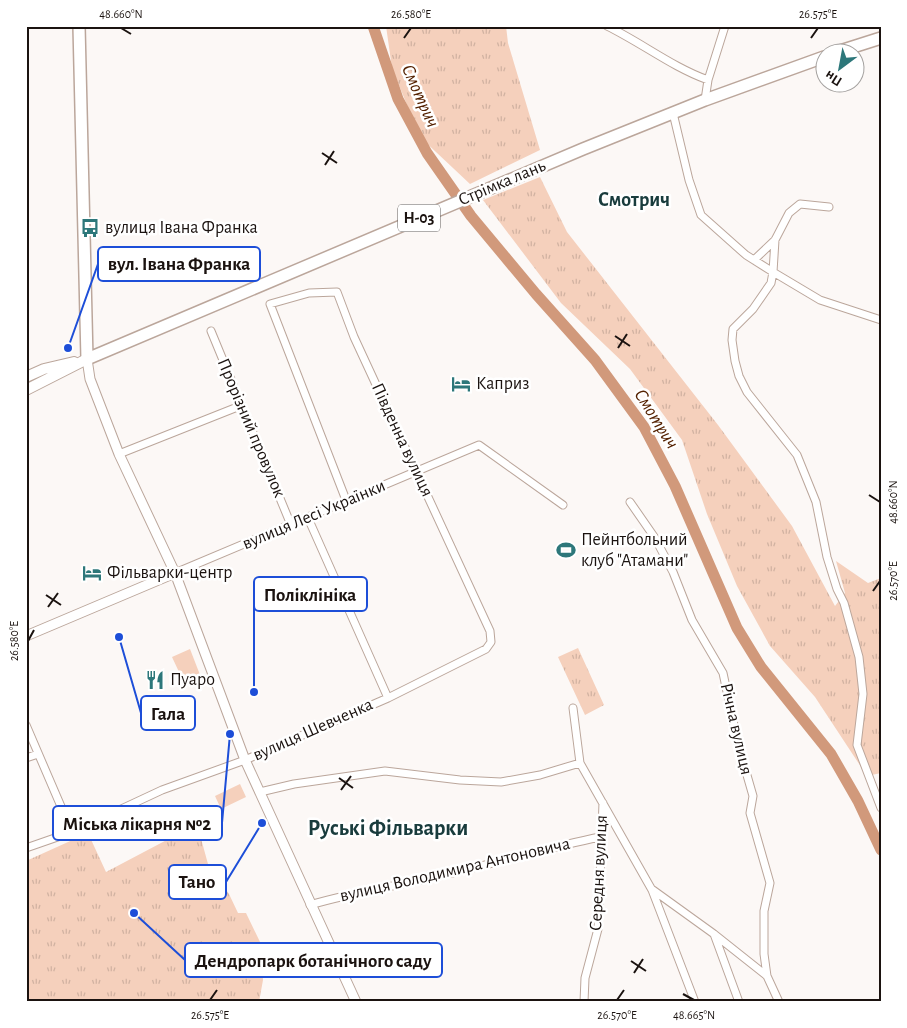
<svg xmlns="http://www.w3.org/2000/svg" width="907" height="1028" viewBox="0 0 907 1028" font-family="'Alegreya Sans',sans-serif">
  <defs>
    <pattern id="grass-tufts" width="24" height="20" patternUnits="userSpaceOnUse" patternTransform="scale(1.25)"><rect width="24" height="20" fill="#f5d0bc"/><path d="M3 7l-1-3M5 7V3M7 7l1-3M15 17l-1-3M17 17v-4M19 17l1-3" fill="none" stroke="#d1b2a1"/></pattern>
  </defs>
  <rect width="100%" height="100%" fill="#fcf8f6"/>
  <path fill="url(#grass-tufts)" d="M386,26H506L508,43L540,150L470,184L420,137L392,68Z
    M540,177L567,232L718,425L792,526L835,606L845,593L836,561L868,583L881,578V773L867,776L815,697L770,646L737,586L707,514L682,440L630,369L561,303L483,200Z
    M578,648L604,705L585,715L558,657Z
    M197,824L208,864L229,894L238,913H246L261,944L263,980L259,1002H26V861L88,833L106,872Z"/>
  <path fill="#f5d0bc" d="M190,649L202,680L186,687L172,657Z
    M240,784L246,797L221,809L215,796Z"/>
  <g fill="none" stroke-linecap="round" stroke-linejoin="round">
    <path stroke="#d1997b" stroke-width="11" d="M373,26L398,99L427,153L471,216L536,294L595,360L644,427L675,486L737,628L761,667L831,754L858,801L881,850"/>
    <g stroke="#bba69b" stroke-width="9">
      <path id="minor" d="M607,26C642,43 672,67 708,80
        M705,100L708,80L725,26
        M673,113L689,180L701,215L746,255L773,272L771,283L753,309L733,329L732,340L735,361L739,376L747,392L797,455L816,502L827,557L837,589L844,603L859,657L863,694L857,745L881,808
        M775,240L773,272L820,300L881,320
        M754,260L775,240L789,213L800,204L829,207
        M211,331L291,525
        M119,454L240,406
        M630,502L655,538L673,572L692,620L723,673L738,744L753,796L750,813L770,883L764,911V954L767,976L779,1002
        M308,518L388,698
        M175,573L479,445L563,505
        M573,708L580,763L652,890L695,1002
        M26,725L72,832
        M26,758L38,754
        M260,792L294,784L385,771L460,780L501,782L540,775L580,763
        M26,848L72,832L162,790L245,760L388,698L486,649L491,642L490,631L354,337L337,292L309,293L270,304L346,500
        M653,890L714,934L767,976
        M310,905C357,891 405,885 452,873C501,862 550,847 600,837
        M714,934L739,1002
        M584,1002L585,978L598,929L603,803"/>
    </g>
    <g stroke="#bba69b" stroke-width="11">
      <path id="tertiary" d="M87,359L90,379L119,454L175,573L245,760L356,1002
        M26,636L175,573"/>
    </g>
    <g stroke="#bba69b" stroke-width="12">
      <path id="secondary" d="M26,377L44,369L74,362
        M26,390L87,359"/>
    </g>
    <g stroke="#bba69b" stroke-width="14">
      <path id="primary" d="M79,26L87,359L583,149L705,100L824,57
        M837,52L881,38"/>
    </g>
    <use href="#minor" stroke="#fff" stroke-width="7"/>
    <use href="#tertiary" stroke="#fff" stroke-width="9"/>
    <use href="#secondary" stroke="#fff" stroke-width="10"/>
    <use href="#primary" stroke="#fff" stroke-width="11"/>
  </g>
  <path fill="none" stroke="#1b1310" stroke-width="2" d="M121,28L131,34M404,38L411,28M811,38L818,28M322,153L337,163M325,165L334,151M615,336L630,346M618,348L627,334M869,495L880,502M873,591L880,581M46,595L61,605M48,607L58,593M28,641L34,630M339,778L353,788M341,790L351,776M631,961L646,971M634,973L643,959M683,994L694,1000M210,1000L217,990M617,1000L624,990"/>
  <defs>
    <g id="bus-bare" transform="scale(1.5)"><path d="M-5-6H5V4H4V6H2V4H-2V6H-4V4H-5ZM-3.5-4V0h7V-4ZM-3.5 1.2v1.5H-2V1.2ZM2 1.2v1.5H3.5V1.2Z" fill="#2d777a" stroke="#fff" stroke-width="2.5" paint-order="stroke"/></g>
    <g id="hotel-bare" transform="scale(1.5)"><path d="M-6-4.5h1.5V1H6V5H4.5V3h-9V5H-6ZM-4 0a1.8 1.8 0 1 1 3.6 0ZM.5 0V-2.5h3Q6-2.5 6 0Z" fill="#2d777a" stroke="#fff" stroke-width="2.5" paint-order="stroke"/></g>
    <g id="stadium-bare" transform="scale(1.5)"><path d="M0-5a6.5 5 0 1 0 0 10a6.5 5 0 1 0 0-10ZM-3.5-1.8h7v3.6h-7Z" fill="#2d777a" stroke="#fff" stroke-width="2.5" paint-order="stroke"/></g>
    <g id="restaurant-bare" transform="scale(1.5)"><path d="M-5-6h1v4h1v-4h1v4h1v-4h1v5L-1.5 .5V6h-2V.5L-5-1ZM5-6V6H3V1.5H1.5Q1.5-4 5-6Z" fill="#2d777a" stroke="#fff" stroke-width="2.5" paint-order="stroke"/></g>
  </defs>
  <g fill-rule="evenodd">
    <use href="#bus-bare" x="90" y="228"/>
    <use href="#hotel-bare" x="461" y="384"/>
    <use href="#stadium-bare" x="566" y="550"/>
    <use href="#hotel-bare" x="92" y="573"/>
    <use href="#restaurant-bare" x="155" y="680"/>
  </g>
  <g text-anchor="middle" dominant-baseline="central" stroke-width="5" stroke-linejoin="round" paint-order="stroke">
    <rect fill="#fff" stroke="#5f5a58" stroke-width="1" x="398" y="204.5" width="42" height="27" rx="4"/>
    <g font-size="16" font-weight="bold" fill="#1b1310">
      <text x="419" y="218">Н-03</text>
    </g>
    <g font-size="18" fill="#1b1310" stroke="#fff">
      <text transform="translate(502 183) rotate(-23)">Стрімка лань</text>
      <text transform="translate(251 428) rotate(67)">Прорізний провулок</text>
      <text transform="translate(402 440) rotate(65)">Південна вулиця</text>
      <text transform="translate(314 515) rotate(-23)">вулиця Лесі Українки</text>
      <text transform="translate(736 729) rotate(77)">Річна вулиця</text>
      <text transform="translate(313 730) rotate(-24)">вулиця Шевченка</text>
      <text transform="translate(455 870) rotate(-13)">вулиця Володимира Антоновича</text>
      <text transform="translate(599 873) rotate(-87)">Середня вулиця</text>
    </g>
    <g font-size="18" fill="#1b1310" stroke="#fff" text-anchor="start">
      <text x="105" y="228">вулиця Івана Франка</text>
      <text x="476" y="384">Каприз</text>
      <text x="581" y="540">Пейнтбольний<tspan x="581" dy="21">клуб "Атамани"</tspan></text>
      <text x="107" y="573">Фільварки-центр</text>
      <text x="170" y="680">Пуаро</text>
    </g>
    <g font-size="19" font-style="italic" fill="#542100" stroke="#fff">
      <text transform="translate(420 96) rotate(66)">Смотрич</text>
      <text transform="translate(656 419) rotate(58)">Смотрич</text>
    </g>
    <g font-size="20" font-weight="bold" fill="#193c3d" stroke="#fff">
      <text x="634" y="200">Смотрич</text>
    </g>
    <g font-size="22" font-weight="bold" fill="#193c3d" stroke="#fff">
      <text x="388" y="828">Руські Фільварки</text>
    </g>
  </g>
  <path fill="none" stroke="#1d4ed8" stroke-width="2" d="M68 348L98 264M254 692L254 594M119 637L141 713M230 734L222 823M262 823L226 882M134 913L185 960"/>
  <g fill="#1d4ed8" stroke="#fff" stroke-width="2">
    <circle cx="68" cy="348" r="5"/>
    <circle cx="254" cy="692" r="5"/>
    <circle cx="119" cy="637" r="5"/>
    <circle cx="230" cy="734" r="5"/>
    <circle cx="262" cy="823" r="5"/>
    <circle cx="134" cy="913" r="5"/>
  </g>
  <g fill="#fff" stroke="#1d4ed8" stroke-width="2">
    <rect x="98" y="247" width="162" height="34" rx="5"/>
    <rect x="254" y="577" width="113" height="34" rx="5"/>
    <rect x="141" y="696" width="54" height="34" rx="5"/>
    <rect x="53" y="806" width="169" height="34" rx="5"/>
    <rect x="169" y="865" width="57" height="34" rx="5"/>
    <rect x="185" y="943" width="257" height="34" rx="5"/>
  </g>
  <g font-size="19" text-anchor="middle" font-weight="bold" fill="#1b1310">
    <text x="179" y="270">вул. Івана Франка</text>
    <text x="310" y="601">Поліклініка</text>
    <text x="168" y="720">Гала</text>
    <text x="137" y="830">Міська лікарня №2</text>
    <text x="197" y="888">Тано</text>
    <text x="313" y="967">Дендропарк ботанічного саду</text>
  </g>
  <rect width="907" height="1028" fill="none" stroke="#ffffff" stroke-width="55"/>
  <g transform="translate(840 68) rotate(212)"><circle r="24" fill="#ffffff" stroke="#a4a19f"/>
  <path d="M0-4L9 19L0 12L-9 19Z" fill="#2d777a"/>
  <text y="-8" font-size="14" font-weight="bold" text-anchor="middle" fill="#1b1310">Пн</text>
  </g>
  <rect x="28" y="28" width="852" height="972" fill="none" stroke="#1b1310" stroke-width="2"/>
  <g font-size="12" text-anchor="middle" fill="#1b1310">
    <text x="121" y="18">48.660°N</text>
    <text x="411" y="18">26.580°E</text>
    <text x="818" y="18">26.575°E</text>
    <text transform="translate(893 502) rotate(-90)" y="4">48.660°N</text>
    <text transform="translate(893 581) rotate(-90)" y="4">26.570°E</text>
    <text transform="translate(14 641) rotate(-90)" y="4">26.580°E</text>
    <text x="210" y="1019">26.575°E</text>
    <text x="617" y="1019">26.570°E</text>
    <text x="694" y="1019">48.665°N</text>
  </g>
</svg>
